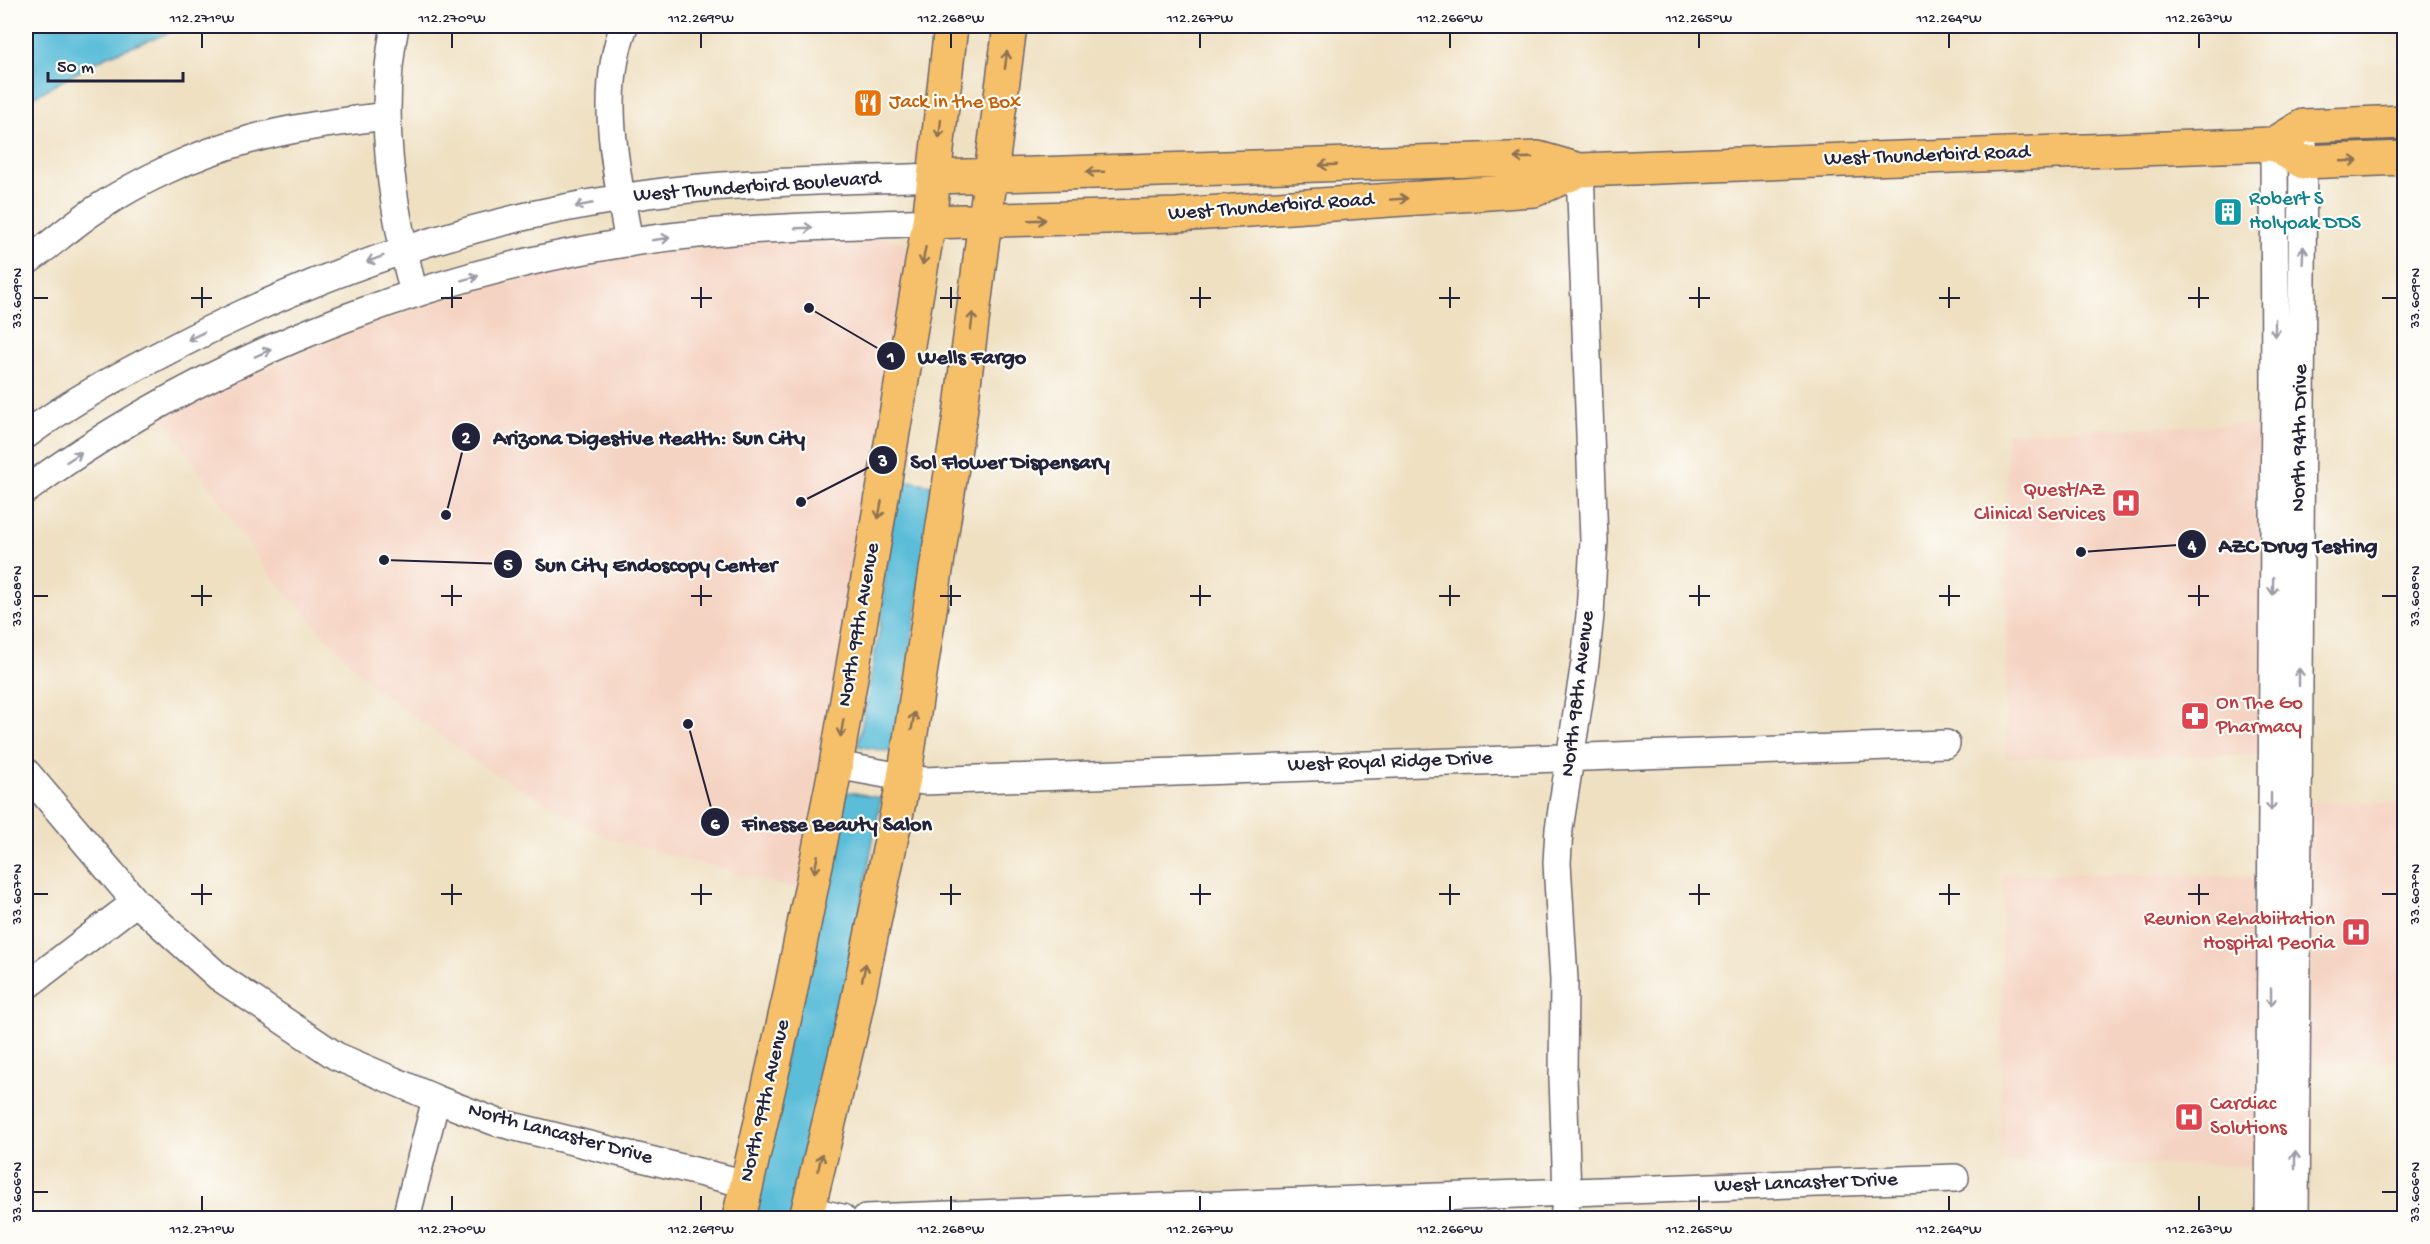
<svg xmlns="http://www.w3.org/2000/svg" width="2430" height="1244" viewBox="0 0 2430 1244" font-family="'Gochi Hand',sans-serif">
  <rect width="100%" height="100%" fill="#fdfcf7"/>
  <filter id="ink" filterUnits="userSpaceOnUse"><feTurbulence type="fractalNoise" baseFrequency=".0167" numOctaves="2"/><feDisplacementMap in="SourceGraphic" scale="12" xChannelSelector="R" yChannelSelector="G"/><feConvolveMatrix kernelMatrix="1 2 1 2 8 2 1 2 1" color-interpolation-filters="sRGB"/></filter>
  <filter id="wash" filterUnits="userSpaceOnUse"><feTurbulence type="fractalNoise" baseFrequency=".008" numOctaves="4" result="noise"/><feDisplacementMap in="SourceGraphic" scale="24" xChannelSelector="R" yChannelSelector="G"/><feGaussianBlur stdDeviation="1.35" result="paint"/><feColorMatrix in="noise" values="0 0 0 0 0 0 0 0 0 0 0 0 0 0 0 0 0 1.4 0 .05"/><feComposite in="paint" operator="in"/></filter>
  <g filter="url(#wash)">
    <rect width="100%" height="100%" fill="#efe0c2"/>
    <path fill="#f5d3c2" d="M876,236L900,241L910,253L797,889L610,839L482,766L369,683L267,572L165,419L223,388L275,364L391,317L483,289L581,266L666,252L753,243L848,239Z
      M2262,423L2261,755L2006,758L2007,432Z
      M2404,802V1060L2307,1063L2308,803Z
      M2003,874L2259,876L2257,1166L2000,1162Z"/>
    <path fill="#5bbdd9" stroke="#3e708a" stroke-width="1.5" d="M26,26H187L107,56L26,101Z
      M899,479L936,486L894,751L890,752L858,746L880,627L888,547Z
      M850,792L881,798L841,1012L795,1218H748L846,793Z"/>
  </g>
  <g filter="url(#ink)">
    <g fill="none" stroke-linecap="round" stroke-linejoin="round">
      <g stroke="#6a646a" stroke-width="30">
        <path id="minor" d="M395,26C377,116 392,205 414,294
          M624,26C598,95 617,173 629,243
          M26,262C49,246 71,226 95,210C140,180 195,154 248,140C293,127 340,122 387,116
          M26,435C71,401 121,375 171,349C313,275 463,222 622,198C725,181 830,181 934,177
          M26,490C215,351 464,256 698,234C775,226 853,226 929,222
          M836,765L924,781L1946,744
          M26,772L136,902L219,977L336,1056L436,1099L496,1122L747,1184
          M26,986L136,902
          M808,1210L842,1218
          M406,1218L436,1099
          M866,1218L1955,1178
          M1564,1218L1567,1194L1563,1078L1564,980L1557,863L1559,829L1585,662L1590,615L1594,540L1580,170
          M2269,1218L2275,391L2274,144
          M2295,1218L2303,143"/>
      </g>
      <g stroke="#6a646a" stroke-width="36">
        <path id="major" d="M2274,144L2303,162L2404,158
          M934,177L1538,158L1580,170L2274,144L2303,126L2404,122
          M929,222L1177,215L1534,190L1580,170
          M739,1218L789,999L836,765L929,222L951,26
          M806,1218L853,1023L904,778L960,415L1010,26"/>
      </g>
      <use href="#minor" stroke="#fff" stroke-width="27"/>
      <use href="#major" stroke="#f6c06b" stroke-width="33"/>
    </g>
    <defs><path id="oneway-shaft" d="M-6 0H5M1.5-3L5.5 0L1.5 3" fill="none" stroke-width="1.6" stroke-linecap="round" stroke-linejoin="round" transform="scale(1.5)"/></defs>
    <g stroke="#8c7153">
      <use href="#oneway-shaft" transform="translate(1006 60) rotate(-83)"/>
      <use href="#oneway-shaft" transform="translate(940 129) rotate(96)"/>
      <use href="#oneway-shaft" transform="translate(1523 158) rotate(178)"/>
      <use href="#oneway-shaft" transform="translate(2349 161) rotate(-2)"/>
      <use href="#oneway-shaft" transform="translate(1328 165) rotate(178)"/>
      <use href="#oneway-shaft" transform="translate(1095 172) rotate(178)"/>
      <use href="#oneway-shaft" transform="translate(1399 199) rotate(-4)"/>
      <use href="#oneway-shaft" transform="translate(1037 220) rotate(-2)"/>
      <use href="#oneway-shaft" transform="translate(924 256) rotate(100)"/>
      <use href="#oneway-shaft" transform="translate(972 321) rotate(-83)"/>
      <use href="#oneway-shaft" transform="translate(880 510) rotate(100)"/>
      <use href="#oneway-shaft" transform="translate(913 721) rotate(-81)"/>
      <use href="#oneway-shaft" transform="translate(842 728) rotate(100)"/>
      <use href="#oneway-shaft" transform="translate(816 864) rotate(101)"/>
      <use href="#oneway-shaft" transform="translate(864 972) rotate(-78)"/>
      <use href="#oneway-shaft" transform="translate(820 1162) rotate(-77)"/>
    </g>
    <g stroke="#9c9ca7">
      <use href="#oneway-shaft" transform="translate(584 205) rotate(169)"/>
      <use href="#oneway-shaft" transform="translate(804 228) rotate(-2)"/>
      <use href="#oneway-shaft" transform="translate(661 239) rotate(-8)"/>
      <use href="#oneway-shaft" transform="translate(2303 255) rotate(-87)"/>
      <use href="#oneway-shaft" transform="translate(375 259) rotate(160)"/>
      <use href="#oneway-shaft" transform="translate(470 278) rotate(-15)"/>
      <use href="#oneway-shaft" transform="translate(2275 328) rotate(90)"/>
      <use href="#oneway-shaft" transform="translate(196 336) rotate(154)"/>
      <use href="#oneway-shaft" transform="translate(263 353) rotate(-24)"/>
      <use href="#oneway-shaft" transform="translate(74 457) rotate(-33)"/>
      <use href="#oneway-shaft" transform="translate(2273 586) rotate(91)"/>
      <use href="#oneway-shaft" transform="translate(2299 677) rotate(-90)"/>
      <use href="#oneway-shaft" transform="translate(2271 802) rotate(90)"/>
      <use href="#oneway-shaft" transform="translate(2271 997) rotate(90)"/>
      <use href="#oneway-shaft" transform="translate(2295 1160) rotate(-90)"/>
    </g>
  </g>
  <path fill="none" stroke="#22223b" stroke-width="2" d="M202,33V48M452,33V48M701,33V48M951,33V48M1200,33V48M1450,33V48M1699,33V48M1949,33V48M2199,33V48M202,287V308M452,287V308M701,287V308M951,287V308M1200,287V308M1450,287V308M1699,287V308M1949,287V308M2199,287V308M33,298H48M191,298H212M441,298H462M691,298H712M940,298H961M1190,298H1211M1439,298H1460M1689,298H1710M1939,298H1960M2188,298H2209M2382,298H2397M202,585V606M452,585V606M701,585V606M951,585V606M1200,585V606M1450,585V606M1699,585V606M1949,585V606M2199,585V606M33,596H48M191,596H212M441,596H462M691,596H712M940,596H961M1190,596H1211M1439,596H1460M1689,596H1710M1939,596H1960M2188,596H2209M2382,596H2397M202,884V905M452,884V905M701,884V905M951,884V905M1200,884V905M1450,884V905M1699,884V905M1949,884V905M2199,884V905M33,894H48M191,894H212M441,894H462M691,894H712M940,894H961M1190,894H1211M1439,894H1460M1689,894H1710M1939,894H1960M2188,894H2209M2382,894H2397M33,1192H48M2382,1192H2397M202,1196V1211M452,1196V1211M701,1196V1211M951,1196V1211M1200,1196V1211M1450,1196V1211M1699,1196V1211M1949,1196V1211M2199,1196V1211"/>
  <defs>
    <g id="restaurant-square" transform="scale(1.5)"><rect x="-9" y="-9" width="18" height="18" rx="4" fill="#e8710a" stroke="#fdfcf7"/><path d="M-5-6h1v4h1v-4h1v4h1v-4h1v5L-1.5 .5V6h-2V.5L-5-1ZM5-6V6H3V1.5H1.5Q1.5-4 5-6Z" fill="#fff"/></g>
    <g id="building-square" transform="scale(1.5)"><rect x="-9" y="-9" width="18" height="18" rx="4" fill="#0f9aa8" stroke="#fdfcf7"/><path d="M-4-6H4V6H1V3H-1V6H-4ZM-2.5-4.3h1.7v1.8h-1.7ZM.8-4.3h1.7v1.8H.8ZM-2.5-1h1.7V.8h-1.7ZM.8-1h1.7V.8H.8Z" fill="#fff"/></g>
    <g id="hospital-square" transform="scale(1.5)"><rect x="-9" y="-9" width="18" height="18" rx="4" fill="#e0444e" stroke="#fdfcf7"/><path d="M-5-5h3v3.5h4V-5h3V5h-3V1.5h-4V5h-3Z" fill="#fff"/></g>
    <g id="pharmacy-square" transform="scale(1.5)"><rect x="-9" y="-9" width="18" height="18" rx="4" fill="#e0444e" stroke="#fdfcf7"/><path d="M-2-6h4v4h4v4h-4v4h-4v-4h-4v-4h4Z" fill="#fff"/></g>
  </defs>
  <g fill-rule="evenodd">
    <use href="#restaurant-square" x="868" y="103"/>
    <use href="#building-square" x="2228" y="212"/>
    <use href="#hospital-square" x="2126" y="503"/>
    <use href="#pharmacy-square" x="2195" y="716"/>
    <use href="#hospital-square" x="2356" y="932"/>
    <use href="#hospital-square" x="2189" y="1117"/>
  </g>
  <g text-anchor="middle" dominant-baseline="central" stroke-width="4.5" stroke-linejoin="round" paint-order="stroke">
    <g font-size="21" fill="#c56008" stroke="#fdfcf7" text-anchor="start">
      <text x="889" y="103">Jack in the Box</text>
    </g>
    <g font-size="21" fill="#22223b" stroke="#fdfcf7">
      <text transform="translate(1927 157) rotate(-2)">West Thunderbird Road</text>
      <text transform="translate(757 188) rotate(-4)">West Thunderbird Boulevard</text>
      <text transform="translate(1271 208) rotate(-4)">West Thunderbird Road</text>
      <text transform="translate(2301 438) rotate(-89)">North 94th Drive</text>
      <text transform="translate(860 625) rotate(-80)">North 99th Avenue</text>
      <text transform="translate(1579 694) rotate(-83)">North 98th Avenue</text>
      <text transform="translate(1390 763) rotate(-2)">West Royal Ridge Drive</text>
      <text transform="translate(766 1101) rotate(-77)">North 99th Avenue</text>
      <text transform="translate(560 1135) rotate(15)">North Lancaster Drive</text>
      <text transform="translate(1806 1184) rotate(-2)">West Lancaster Drive</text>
    </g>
    <g font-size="21" fill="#0d838f" stroke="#fdfcf7" text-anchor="start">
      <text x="2249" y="200">Robert S<tspan x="2249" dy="24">Holyoak DDS</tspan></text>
    </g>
    <g font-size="21" fill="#be3a42" stroke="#fdfcf7" text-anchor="end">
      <text x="2105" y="491">Quest/AZ<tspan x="2105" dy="24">Clinical Services</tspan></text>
      <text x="2216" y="704" text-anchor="start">On The Go<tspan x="2216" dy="24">Pharmacy</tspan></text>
      <text x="2335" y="920">Reunion Rehabiitation<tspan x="2335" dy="24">Hospital Peoria</tspan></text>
      <text x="2210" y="1105" text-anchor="start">Cardiac<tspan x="2210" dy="24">Solutions</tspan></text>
    </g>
  </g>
  <path fill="none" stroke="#22223b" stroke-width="2" d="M809 308L891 356M446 515L466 437M801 502L883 460M2081 552L2192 544M384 560L508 564M688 724L715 822"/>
  <g fill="#22223b" stroke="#fdfcf7" stroke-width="2">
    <circle cx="809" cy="308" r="6"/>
    <circle cx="446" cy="515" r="6"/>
    <circle cx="801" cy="502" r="6"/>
    <circle cx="2081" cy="552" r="6"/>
    <circle cx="384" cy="560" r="6"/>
    <circle cx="688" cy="724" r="6"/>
    <circle cx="891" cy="356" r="15"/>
    <circle cx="466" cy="437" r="15"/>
    <circle cx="883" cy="460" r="15"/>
    <circle cx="2192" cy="544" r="15"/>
    <circle cx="508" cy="564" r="15"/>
    <circle cx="715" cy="822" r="15"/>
  </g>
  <g font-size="18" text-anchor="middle" font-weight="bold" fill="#fff">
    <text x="891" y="362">1</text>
    <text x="466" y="443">2</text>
    <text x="883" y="466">3</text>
    <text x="2192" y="551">4</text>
    <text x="508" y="570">5</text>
    <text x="715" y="829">6</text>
  </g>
  <g font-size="22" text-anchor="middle" font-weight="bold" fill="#22223b" stroke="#fdfcf7" stroke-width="4.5" stroke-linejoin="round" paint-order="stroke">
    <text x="972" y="363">Wells Fargo</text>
    <text x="649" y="444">Arizona Digestive Health: Sun City</text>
    <text x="1010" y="468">Sol Flower Dispensary</text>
    <text x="2298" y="552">AZC Drug Testing</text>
    <text x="656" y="571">Sun City Endoscopy Center</text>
    <text x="837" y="830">Finesse Beauty Salon</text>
  </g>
  <rect width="2430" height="1244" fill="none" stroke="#fdfcf7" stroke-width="66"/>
  <path d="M48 72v9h135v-9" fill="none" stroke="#22223b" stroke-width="3"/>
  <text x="57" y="72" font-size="18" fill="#22223b" stroke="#fdfcf7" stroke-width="4.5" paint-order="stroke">50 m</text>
  <rect x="33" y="33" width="2364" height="1178" fill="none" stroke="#22223b" stroke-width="2"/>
  <g font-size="15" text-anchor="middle" fill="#22223b">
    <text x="202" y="22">112.271°W</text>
    <text x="452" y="22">112.270°W</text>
    <text x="701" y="22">112.269°W</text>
    <text x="951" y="22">112.268°W</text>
    <text x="1200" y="22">112.267°W</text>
    <text x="1450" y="22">112.266°W</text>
    <text x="1699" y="22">112.265°W</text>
    <text x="1949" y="22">112.264°W</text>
    <text x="2199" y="22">112.263°W</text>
    <text transform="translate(16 298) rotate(-90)" y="5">33.609°N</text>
    <text transform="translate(2414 298) rotate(-90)" y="5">33.609°N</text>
    <text transform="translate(16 596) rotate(-90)" y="5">33.608°N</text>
    <text transform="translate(2414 596) rotate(-90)" y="5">33.608°N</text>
    <text transform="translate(16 894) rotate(-90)" y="5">33.607°N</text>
    <text transform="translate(2414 894) rotate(-90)" y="5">33.607°N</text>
    <text transform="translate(16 1192) rotate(-90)" y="5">33.606°N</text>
    <text transform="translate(2414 1192) rotate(-90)" y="5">33.606°N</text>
    <text x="202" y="1233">112.271°W</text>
    <text x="452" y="1233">112.270°W</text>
    <text x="701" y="1233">112.269°W</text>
    <text x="951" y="1233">112.268°W</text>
    <text x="1200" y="1233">112.267°W</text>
    <text x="1450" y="1233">112.266°W</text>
    <text x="1699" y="1233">112.265°W</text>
    <text x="1949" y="1233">112.264°W</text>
    <text x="2199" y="1233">112.263°W</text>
  </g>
</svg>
